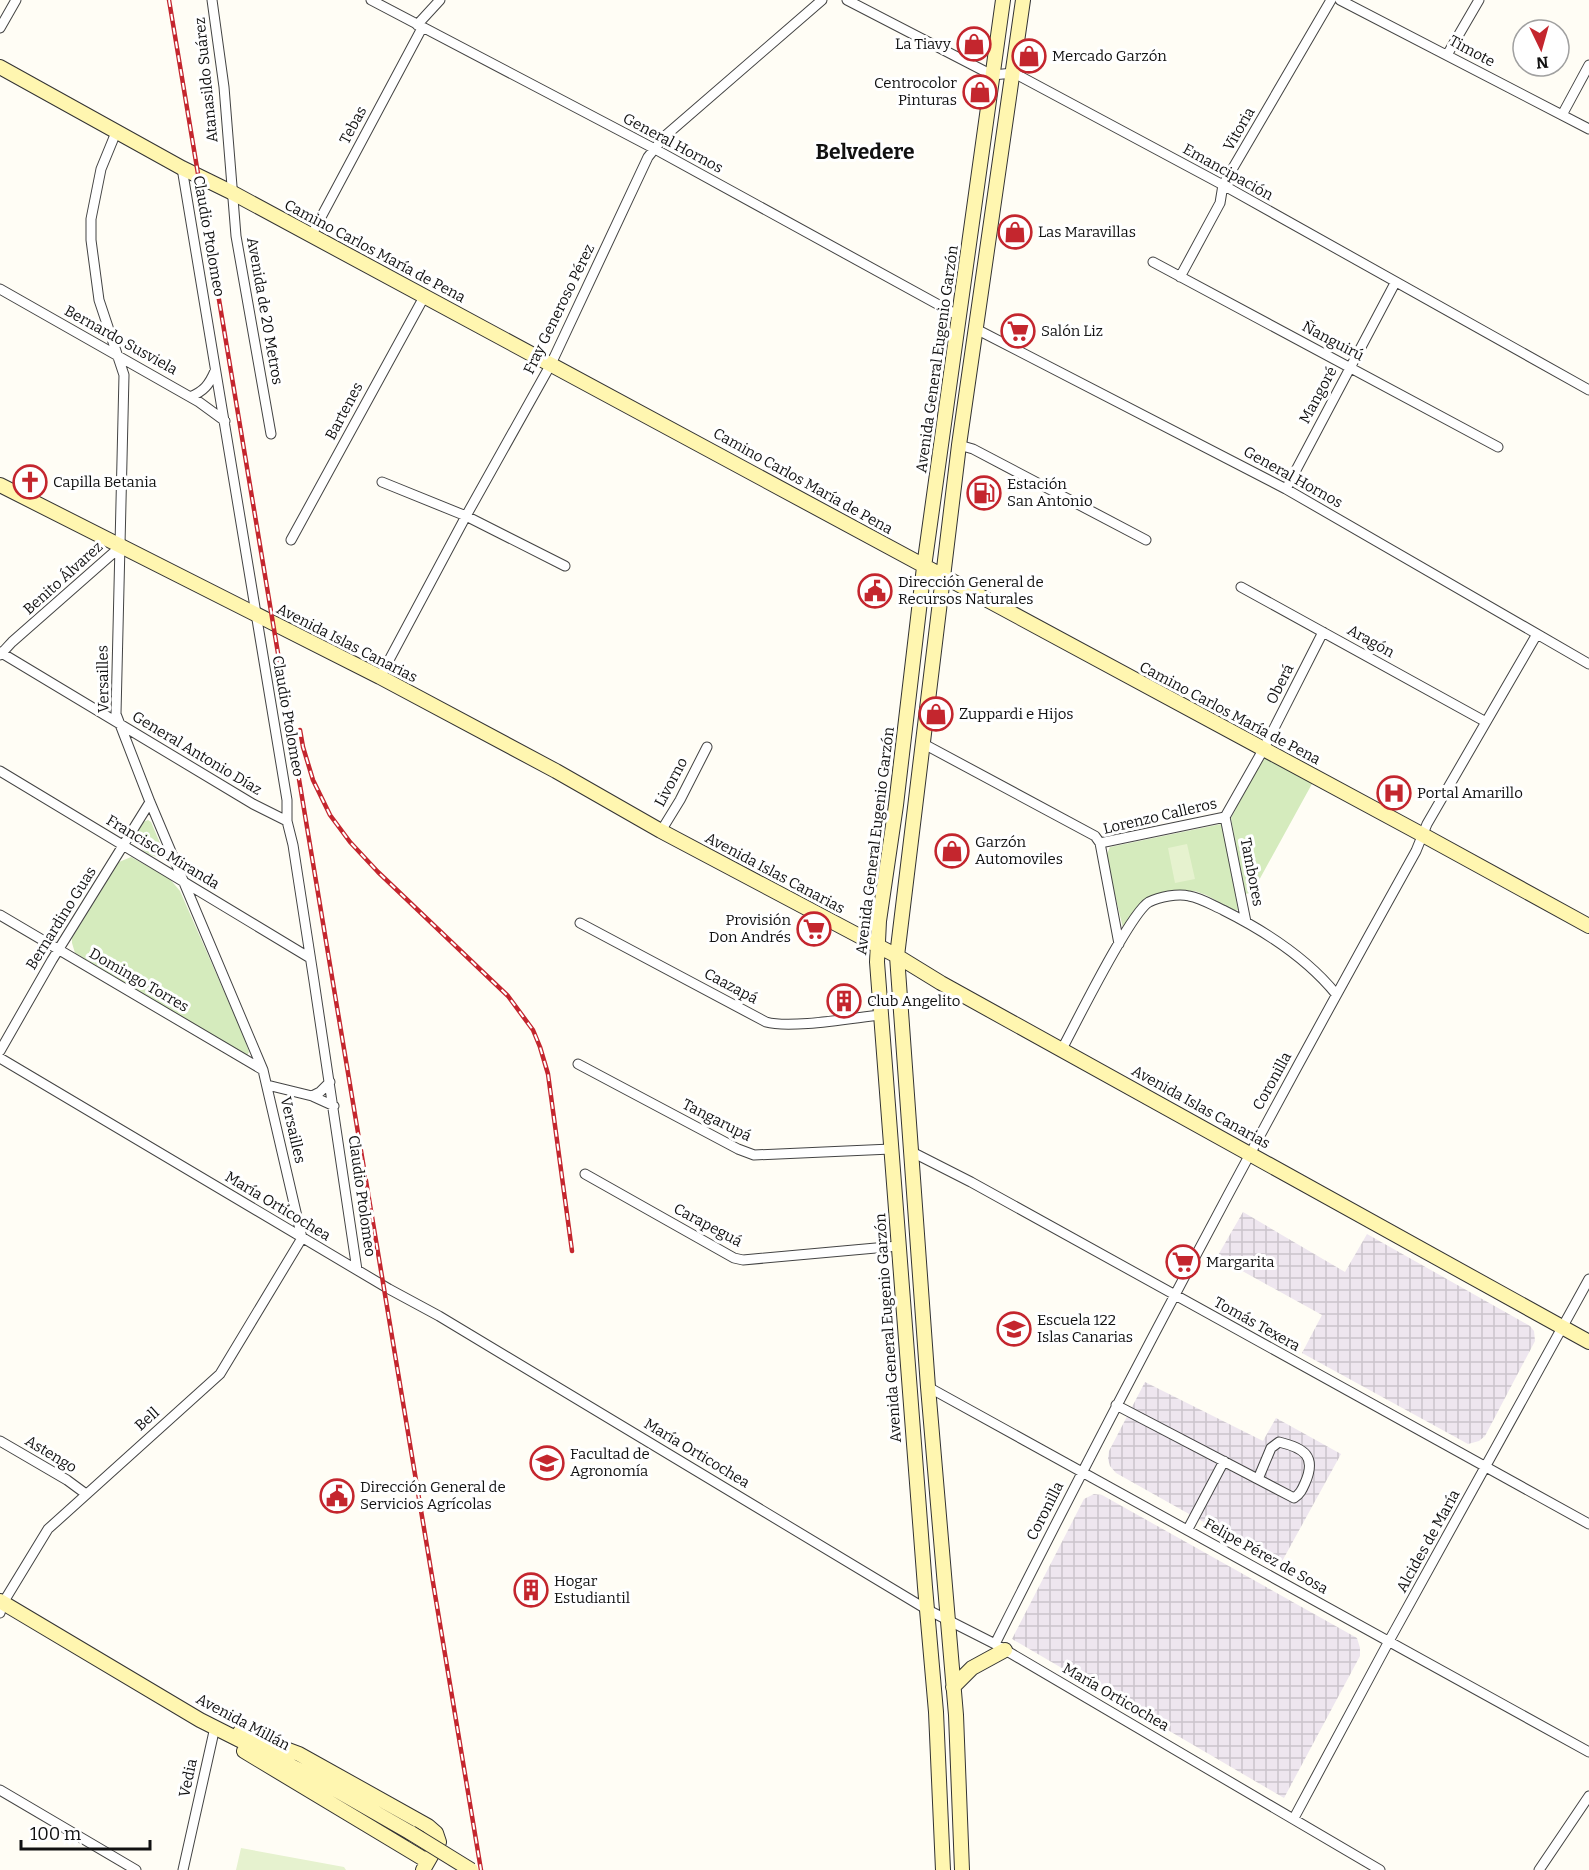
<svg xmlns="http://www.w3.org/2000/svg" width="1589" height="1870" viewBox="0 0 1589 1870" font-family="Bitter,serif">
  <defs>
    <pattern id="industrial-grid" width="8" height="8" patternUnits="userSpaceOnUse" patternTransform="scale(1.5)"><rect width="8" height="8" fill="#eee6ef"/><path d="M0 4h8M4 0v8" fill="none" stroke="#cbc4cc"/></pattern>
  </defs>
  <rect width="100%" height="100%" fill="#fffdf5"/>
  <path fill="url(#industrial-grid)" d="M1243,1212L1345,1272L1367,1234L1530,1326L1534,1331L1535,1341L1485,1436L1479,1441L1468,1444L1302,1353L1322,1315L1217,1257Z
    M1145,1382L1263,1441L1276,1418L1341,1454L1280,1565L1116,1473L1110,1466L1108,1459L1109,1451Z
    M1094,1494L1102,1495L1357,1638L1360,1648V1656L1284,1798L1012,1639L1084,1499Z"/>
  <path fill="#d5ebbd" d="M1266,756L1313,782L1252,893L1244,894L1231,818L1261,762Z
    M148,820L151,822L163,850L158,857C138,855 125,828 148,820Z
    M1221,824L1223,825L1238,910H1234L1206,895L1195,891L1176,892L1158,896L1123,928L1107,862V854L1110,847Z
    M131,857L169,878L180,891L244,1037L249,1052L247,1056L75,953L72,943V938L119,862Z"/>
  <path fill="#e6f2cf" d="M1187,844L1195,879L1175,883L1168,848Z
    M241,1848L344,1867L346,1870H236Z"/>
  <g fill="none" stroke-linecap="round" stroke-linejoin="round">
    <g stroke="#444" stroke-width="11">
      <path id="street" d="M212,0L224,87L236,236L271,434
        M371,0L653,148L959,316
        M847,0L992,75L1014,73L1223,185L1589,390
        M1340,0L1589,129
        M417,25L440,0
        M0,28L16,0
        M1447,55L1479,0
        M1562,115L1589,65
        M182,168L287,800V821L293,845L314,981L357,1270
        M311,236L422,28
        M1153,262L1498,447
        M1180,277L1220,203L1223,185L1331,0
        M0,289L199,402L225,421
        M976,329L1286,489L1589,664
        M190,397C204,391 209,385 215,371
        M959,445L973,449L1146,540
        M382,482L466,516L565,566
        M1286,489L1395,283
        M291,540L424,297
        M1241,587L1486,722
        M0,652L253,804L287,821
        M0,655L12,642L120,547
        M380,677L466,516L551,364L648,157L665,136L822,0
        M922,743L1095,836L1100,843L1119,944
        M0,771L310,958
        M1225,817L1246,922
        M661,831L680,800L707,747
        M1100,843L1225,817L1263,750L1323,632
        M0,915L263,1070
        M580,923L766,1022C790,1029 852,1018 880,1015
        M1062,1049C1076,1023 1130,913 1149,902C1159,897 1178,893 1189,896C1201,898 1212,905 1223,910C1265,931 1306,957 1336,994
        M0,1051L52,960L150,802
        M0,1058L389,1289L439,1316L926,1609L995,1644L1380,1870
        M578,1064L738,1149L754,1155L891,1149
        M267,1085L312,1096L334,1106
        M312,1096L320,1092L330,1082
        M910,1151L971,1182L1589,1524
        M585,1174L734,1258L743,1260L898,1246
        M928,1387L1589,1752
        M1116,1405L1294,1498C1300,1494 1302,1490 1305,1483C1317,1456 1304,1448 1279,1442L1271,1448L1258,1479
        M0,1441L67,1480L86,1494
        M1188,1529L1224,1461
        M0,1613L3,1603L48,1529L220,1374L302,1238L263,1070L150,802L116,714L124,375L99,300L91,240V219L101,169L117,130
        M995,1644C1129,1377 1270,1113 1416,851L1427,824L1537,634
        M0,1790L136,1870
        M1294,1818L1389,1641L1589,1279
        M183,1870L215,1727
        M1539,1870L1589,1796"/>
    </g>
    <g stroke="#333" stroke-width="16">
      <path id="secondary" d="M0,67L182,168L231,192L1423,835L1589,926
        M0,485L380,677L556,771L661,831L897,956L941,983L1589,1342
        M0,1601L200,1720L315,1778L411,1833
        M953,1687L972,1668L1005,1650
        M240,1732L299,1754L428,1826L436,1833L439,1842L423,1870
        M244,1751L427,1861
        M943,1870L936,1712L925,1587L877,962L879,921L896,805L924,567L1003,0
        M962,1870L956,1715L928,1387L897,956L959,445L1023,0"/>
    </g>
    <use href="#street" stroke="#fff" stroke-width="9"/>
    <use href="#secondary" stroke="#fff6b0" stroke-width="14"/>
    <g stroke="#c4262e" stroke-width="4.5">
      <path id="rail" d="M169,0L481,1870
        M300,730L303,747L313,780L330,815L350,842L378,872L508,996L533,1030L540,1047L548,1074L572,1251"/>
    </g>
    <use href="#rail" stroke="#fff" stroke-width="2" stroke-dasharray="7" stroke-linecap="butt"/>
    <g stroke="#333" stroke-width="16" stroke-linecap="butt">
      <path id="secondary-bridge" d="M411,1833L471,1870"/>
    </g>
    <use href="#secondary-bridge" stroke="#fff6b0" stroke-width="14"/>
  </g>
  <defs>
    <g id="shop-ring" transform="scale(1.725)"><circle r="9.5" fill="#fff" stroke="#c4262e" stroke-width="1.5"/><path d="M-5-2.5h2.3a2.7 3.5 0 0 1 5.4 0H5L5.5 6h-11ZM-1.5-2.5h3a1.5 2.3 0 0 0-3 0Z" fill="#c4262e"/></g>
    <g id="supermarket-ring" transform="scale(1.725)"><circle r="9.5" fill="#fff" stroke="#c4262e" stroke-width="1.5"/><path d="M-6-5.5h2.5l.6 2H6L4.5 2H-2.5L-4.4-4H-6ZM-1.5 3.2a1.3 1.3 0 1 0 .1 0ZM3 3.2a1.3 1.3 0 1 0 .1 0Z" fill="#c4262e"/></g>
    <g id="church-ring" transform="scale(1.725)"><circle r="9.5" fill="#fff" stroke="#c4262e" stroke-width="1.5"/><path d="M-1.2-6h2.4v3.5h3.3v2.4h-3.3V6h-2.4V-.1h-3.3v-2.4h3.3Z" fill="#c4262e"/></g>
    <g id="fuel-ring" transform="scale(1.725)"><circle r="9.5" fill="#fff" stroke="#c4262e" stroke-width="1.5"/><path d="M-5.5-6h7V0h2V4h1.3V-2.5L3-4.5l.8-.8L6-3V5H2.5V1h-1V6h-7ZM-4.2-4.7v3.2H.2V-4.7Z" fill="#c4262e"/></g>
    <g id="civic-ring" transform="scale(1.725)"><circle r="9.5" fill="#fff" stroke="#c4262e" stroke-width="1.5"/><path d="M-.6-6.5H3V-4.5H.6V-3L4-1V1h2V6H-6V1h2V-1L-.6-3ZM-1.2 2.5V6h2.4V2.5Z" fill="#c4262e"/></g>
    <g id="hospital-ring" transform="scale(1.725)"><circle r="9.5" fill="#fff" stroke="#c4262e" stroke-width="1.5"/><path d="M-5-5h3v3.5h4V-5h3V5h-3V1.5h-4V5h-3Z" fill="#c4262e"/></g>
    <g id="building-ring" transform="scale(1.725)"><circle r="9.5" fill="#fff" stroke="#c4262e" stroke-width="1.5"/><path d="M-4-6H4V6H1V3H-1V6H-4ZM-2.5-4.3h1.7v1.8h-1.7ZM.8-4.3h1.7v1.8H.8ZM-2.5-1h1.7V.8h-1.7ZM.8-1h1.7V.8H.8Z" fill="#c4262e"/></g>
    <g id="school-ring" transform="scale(1.725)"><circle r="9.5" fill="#fff" stroke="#c4262e" stroke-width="1.5"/><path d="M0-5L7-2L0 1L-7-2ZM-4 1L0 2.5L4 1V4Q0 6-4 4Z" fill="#c4262e"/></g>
    <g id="university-ring" transform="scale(1.725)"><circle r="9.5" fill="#fff" stroke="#c4262e" stroke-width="1.5"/><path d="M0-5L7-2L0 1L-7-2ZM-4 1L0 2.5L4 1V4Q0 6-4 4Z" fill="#c4262e"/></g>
  </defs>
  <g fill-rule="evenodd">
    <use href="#shop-ring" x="974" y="44"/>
    <use href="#shop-ring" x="1029" y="56"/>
    <use href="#shop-ring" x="980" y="92"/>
    <use href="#shop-ring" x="1015" y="232"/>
    <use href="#supermarket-ring" x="1018" y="331"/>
    <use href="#church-ring" x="30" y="482"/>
    <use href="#fuel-ring" x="984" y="493"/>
    <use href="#civic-ring" x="875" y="591"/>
    <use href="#shop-ring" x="936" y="714"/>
    <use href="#hospital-ring" x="1394" y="793"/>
    <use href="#shop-ring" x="952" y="851"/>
    <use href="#supermarket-ring" x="814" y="929"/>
    <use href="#building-ring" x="844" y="1001"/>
    <use href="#supermarket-ring" x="1183" y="1262"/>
    <use href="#school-ring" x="1014" y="1329"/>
    <use href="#university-ring" x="547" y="1463"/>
    <use href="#civic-ring" x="337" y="1496"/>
    <use href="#building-ring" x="531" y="1590"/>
  </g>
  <g text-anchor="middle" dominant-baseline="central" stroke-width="6" stroke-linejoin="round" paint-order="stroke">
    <g font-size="15" fill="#111" stroke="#fff" text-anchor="start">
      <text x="951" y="44" text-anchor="end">La Tiavy</text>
      <text x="1052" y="56">Mercado Garzón</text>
      <text x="957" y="83" text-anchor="end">Centrocolor<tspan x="957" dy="17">Pinturas</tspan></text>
      <text x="1038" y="232">Las Maravillas</text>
      <text x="1041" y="331">Salón Liz</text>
      <text x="53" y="482">Capilla Betania</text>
      <text x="1007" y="484">Estación<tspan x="1007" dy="17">San Antonio</tspan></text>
      <text x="898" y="582">Dirección General de<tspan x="898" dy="17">Recursos Naturales</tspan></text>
      <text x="959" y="714">Zuppardi e Hijos</text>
      <text x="1417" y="793">Portal Amarillo</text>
      <text x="975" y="842">Garzón<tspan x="975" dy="17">Automoviles</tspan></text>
      <text x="791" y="920" text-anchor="end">Provisión<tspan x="791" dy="17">Don Andrés</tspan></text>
      <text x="867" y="1001">Club Angelito</text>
      <text x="1206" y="1262">Margarita</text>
      <text x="1037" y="1320">Escuela 122<tspan x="1037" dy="17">Islas Canarias</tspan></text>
      <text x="570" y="1454">Facultad de<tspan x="570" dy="17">Agronomía</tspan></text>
      <text x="360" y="1487">Dirección General de<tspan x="360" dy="17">Servicios Agrícolas</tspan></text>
      <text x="554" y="1581">Hogar<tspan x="554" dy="17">Estudiantil</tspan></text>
    </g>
    <g font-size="15" fill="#111" stroke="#fff">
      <text transform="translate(1472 51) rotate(28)">Timote</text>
      <text transform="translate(206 80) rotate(-96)">Atanasildo Suárez</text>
      <text transform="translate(353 125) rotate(-62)">Tebas</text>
      <text transform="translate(1239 129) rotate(-60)">Vitoria</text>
      <text transform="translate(673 143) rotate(28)">General Hornos</text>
      <text transform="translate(1228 172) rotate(29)">Emancipación</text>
      <text transform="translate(209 236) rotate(80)">Claudio Ptolomeo</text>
      <text transform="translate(375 251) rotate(28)">Camino Carlos María de Pena</text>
      <text transform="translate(559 309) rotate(-64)">Fray Generoso Pérez</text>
      <text transform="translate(265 311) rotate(80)">Avenida de 20 Metros</text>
      <text transform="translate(121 340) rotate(29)">Bernardo Susviela</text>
      <text transform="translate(1333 341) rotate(28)">Ñanguirú</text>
      <text transform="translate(937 359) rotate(-82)">Avenida General Eugenio Garzón</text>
      <text transform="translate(1318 395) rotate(-62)">Mangoré</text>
      <text transform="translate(344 411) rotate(-62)">Bartenes</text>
      <text transform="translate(1293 477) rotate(29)">General Hornos</text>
      <text transform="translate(803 481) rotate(29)">Camino Carlos María de Pena</text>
      <text transform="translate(63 578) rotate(-42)">Benito Álvarez</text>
      <text transform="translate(1371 641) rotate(29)">Aragón</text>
      <text transform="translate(347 643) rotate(27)">Avenida Islas Canarias</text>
      <text transform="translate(103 679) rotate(-91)">Versailles</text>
      <text transform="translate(1280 684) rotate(-63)">Oberá</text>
      <text transform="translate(1230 713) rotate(28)">Camino Carlos María de Pena</text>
      <text transform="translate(288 716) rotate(80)">Claudio Ptolomeo</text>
      <text transform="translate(197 753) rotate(31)">General Antonio Díaz</text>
      <text transform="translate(671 782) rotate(-62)">Livorno</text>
      <text transform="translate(1160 816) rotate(-13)">Lorenzo Calleros</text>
      <text transform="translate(875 841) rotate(-83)">Avenida General Eugenio Garzón</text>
      <text transform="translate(163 852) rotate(31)">Francisco Miranda</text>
      <text transform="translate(1252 872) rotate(79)">Tambores</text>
      <text transform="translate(775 873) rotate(28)">Avenida Islas Canarias</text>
      <text transform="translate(61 918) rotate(-58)">Bernardino Guas</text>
      <text transform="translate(139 980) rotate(30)">Domingo Torres</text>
      <text transform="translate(731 986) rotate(28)">Caazapá</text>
      <text transform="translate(1272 1081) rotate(-61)">Coronilla</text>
      <text transform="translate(1201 1107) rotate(29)">Avenida Islas Canarias</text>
      <text transform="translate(717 1120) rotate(27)">Tangarupá</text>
      <text transform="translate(293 1130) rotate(77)">Versailles</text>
      <text transform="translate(362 1196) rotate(82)">Claudio Ptolomeo</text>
      <text transform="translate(278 1206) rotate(31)">María Orticochea</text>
      <text transform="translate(708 1225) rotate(28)">Carapeguá</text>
      <text transform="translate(1257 1324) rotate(29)">Tomás Texera</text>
      <text transform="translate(888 1328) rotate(-94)">Avenida General Eugenio Garzón</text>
      <text transform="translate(147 1419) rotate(-42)">Bell</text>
      <text transform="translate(697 1453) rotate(31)">María Orticochea</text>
      <text transform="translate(51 1454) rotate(31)">Astengo</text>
      <text transform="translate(1045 1511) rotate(-63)">Coronilla</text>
      <text transform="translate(1428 1541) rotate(-61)">Alcides de María</text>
      <text transform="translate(1266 1556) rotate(29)">Felipe Pérez de Sosa</text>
      <text transform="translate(1116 1697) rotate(30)">María Orticochea</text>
      <text transform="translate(243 1722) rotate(28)">Avenida Millán</text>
      <text transform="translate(188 1778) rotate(-78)">Vedia</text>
    </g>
    <g font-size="21" font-weight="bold" fill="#111" stroke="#fff">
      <text x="865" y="152">Belvedere</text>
    </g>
  </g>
  <g transform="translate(1541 48) rotate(175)"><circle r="28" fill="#ffffff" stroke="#a0a0a0" stroke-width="1.5"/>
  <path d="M0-4.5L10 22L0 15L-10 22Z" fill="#c4262e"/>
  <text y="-9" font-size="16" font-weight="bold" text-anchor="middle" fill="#111111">N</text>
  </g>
  <path d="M21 1840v9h129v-9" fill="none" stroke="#111111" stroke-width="3"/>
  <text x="30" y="1840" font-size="18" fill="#111111" stroke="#ffffff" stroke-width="4.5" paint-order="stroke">100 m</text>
</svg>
